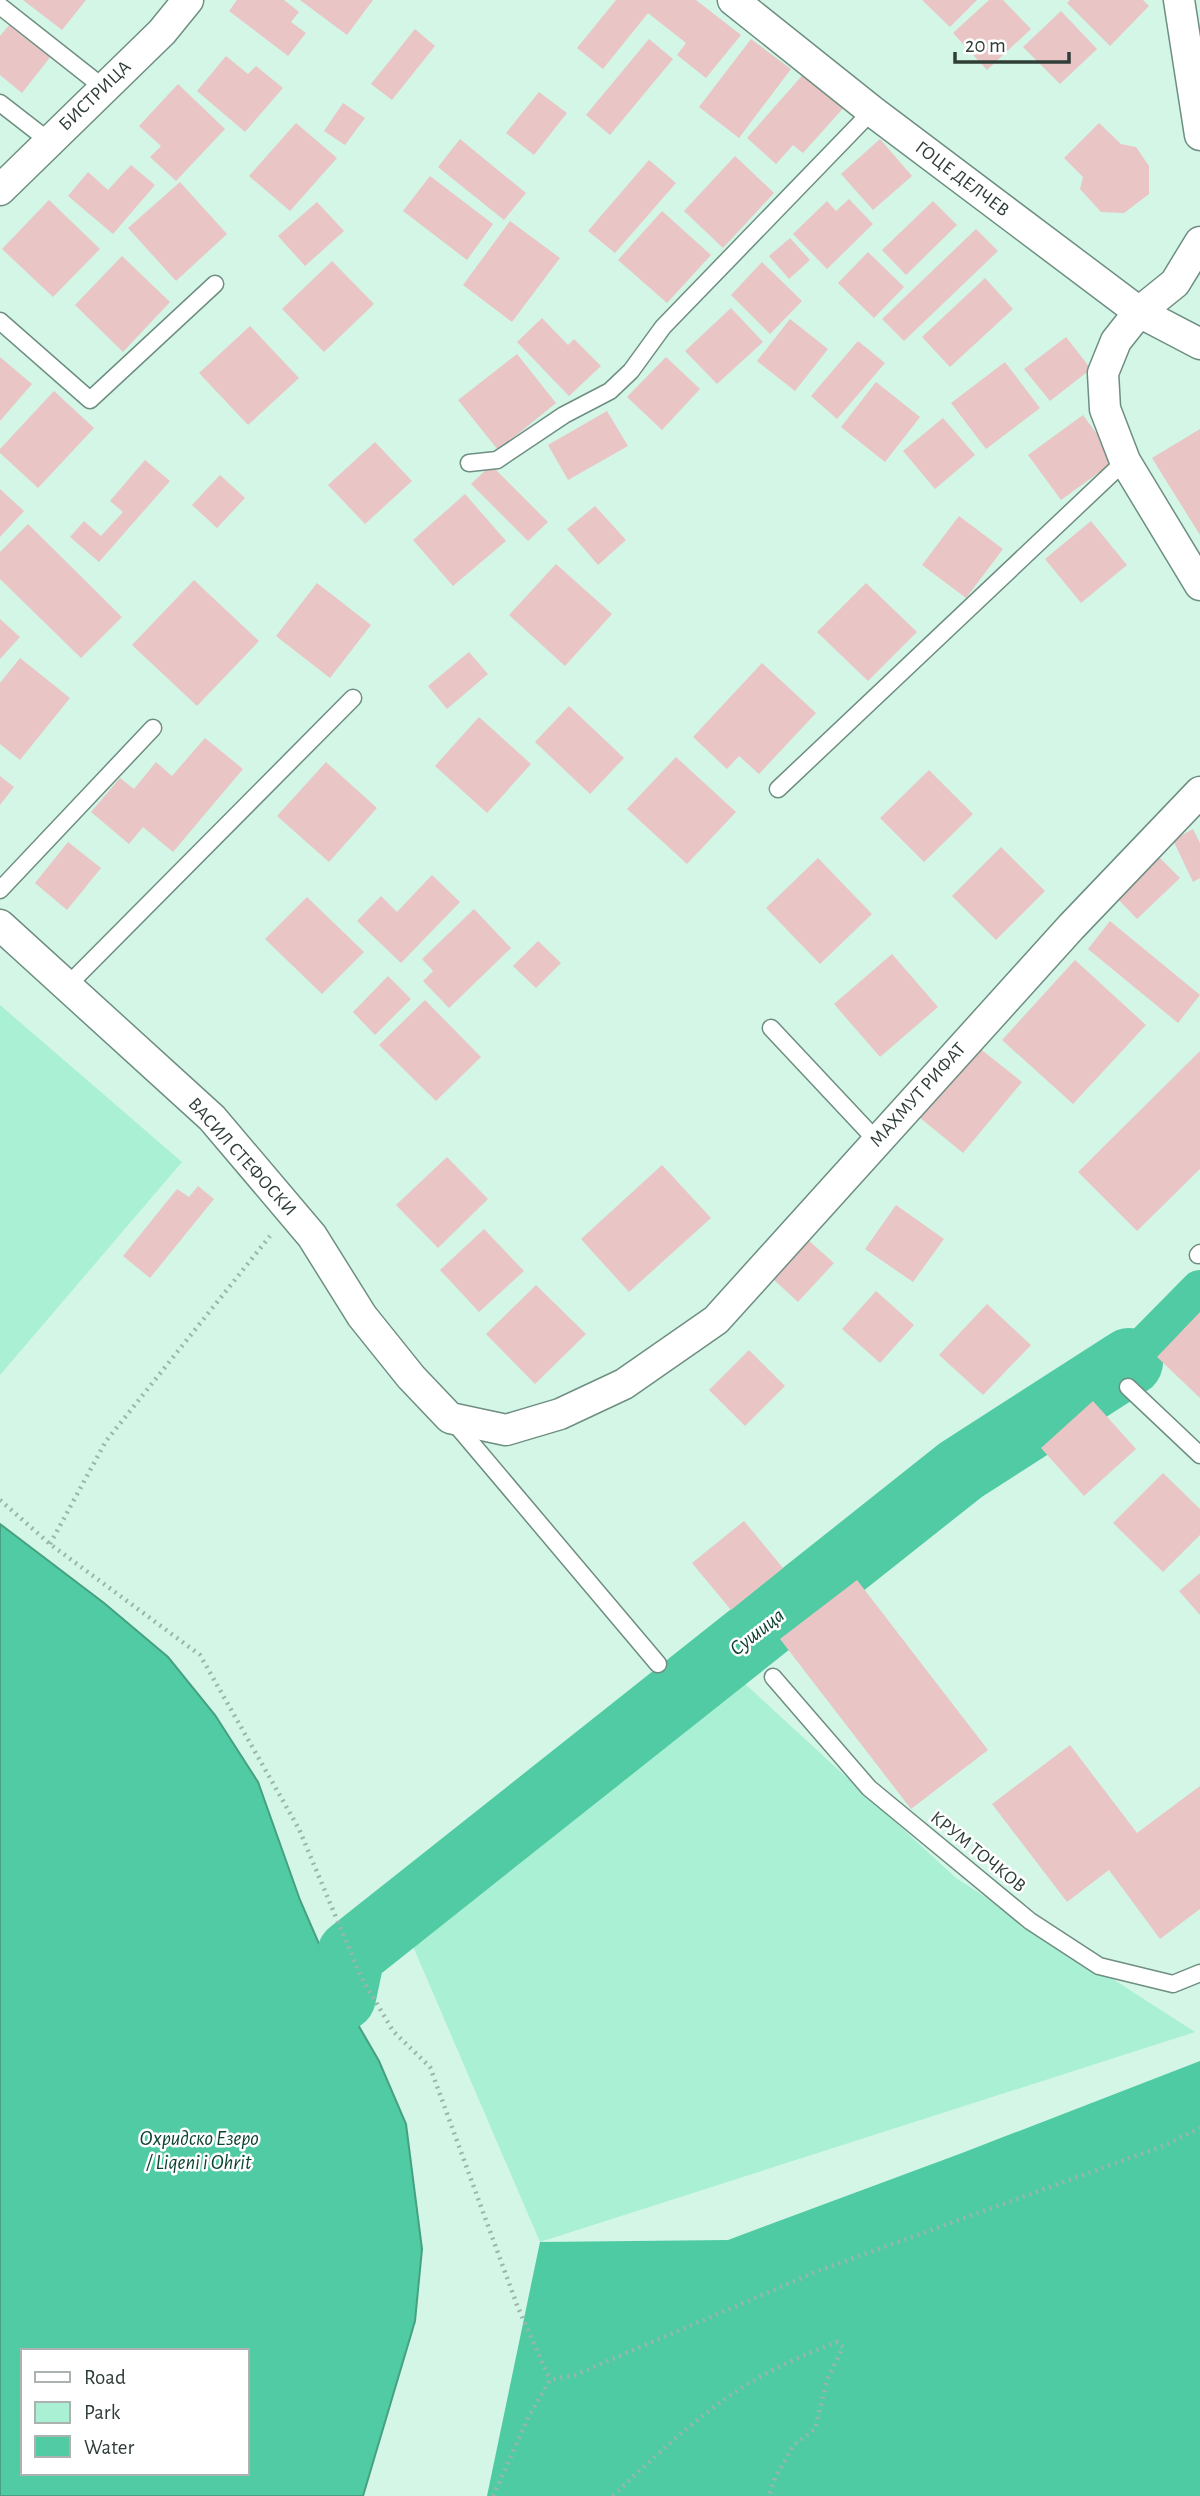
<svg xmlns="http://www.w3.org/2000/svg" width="1200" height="2496" viewBox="0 0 1200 2496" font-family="'Alegreya Sans',sans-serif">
  <rect width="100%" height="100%" fill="#d3f6e7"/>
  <path fill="#aaf0d5" d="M0,1005L182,1162L0,1375Z
    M742,1681L956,1878L1195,2032L540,2242L406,1930Z"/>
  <path fill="#4fcba3" d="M1200,2061V2496H487L540,2242L728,2240L962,2153Z"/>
  <path fill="#50cba3" stroke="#46a183" stroke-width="2" fill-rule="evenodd" d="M0,1524L104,1603L168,1657L215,1715L258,1782L300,1900L342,1997L379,2061L406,2124L422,2249L415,2321L363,2496H0ZM23,2351H247V2473H23Z"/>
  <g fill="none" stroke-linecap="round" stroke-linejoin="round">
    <path stroke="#50cba3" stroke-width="40" d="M1129,1362L1200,1290"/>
    <path stroke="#50cba3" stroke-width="68" d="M342,1997L351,1954L961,1470L1129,1362"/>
  </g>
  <path fill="#e9c5c5" d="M23,0H86L62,30Z
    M237,0H284L299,12L291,22L306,33L288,56L229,11Z
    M300,0H373L347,35Z
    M616,0H696L741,35L706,78L677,55L686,43L648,13L603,69L577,48Z
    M922,0H977L950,27Z
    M989,0H1003L1031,29L987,70L953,33Z
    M1070,0H1143L1149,6L1110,46L1067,3Z
    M1061,11L1097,49L1060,84L1023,47Z
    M10,24L51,56L22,93L0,75V36Z
    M415,29L435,46L392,100L371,84Z
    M649,39L673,59L610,135L586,115Z
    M751,39L791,69L739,138L699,107Z
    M226,56L248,74L256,66L283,88L245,132L197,91Z
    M807,70L846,105L803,153L793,145L776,164L747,138Z
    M178,84L225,129L176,181L150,157L161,146L139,126Z
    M539,92L567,113L534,155L506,133Z
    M343,103L365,118L345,145L324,131Z
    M296,123L337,158L290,211L249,176Z
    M1099,123L1121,144L1136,147L1149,166V194L1124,213L1101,212L1080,189L1083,177L1064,158Z
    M460,139L526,193L504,220L438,167Z
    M880,139L912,176L873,210L841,174Z
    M735,156L774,193L723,248L684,211Z
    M649,160L676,183L615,253L588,231Z
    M131,165L155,185L113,234L68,196L88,172L108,190Z
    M430,176L493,224L467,260L403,211Z
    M180,182L227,234L176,281L128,228Z
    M849,199L873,224L827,269L793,234L827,201L836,211Z
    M49,200L100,249L53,297L2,249Z
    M933,201L957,225L906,275L882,250Z
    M317,202L344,231L305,266L278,236Z
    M662,211L711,255L667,303L618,260Z
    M510,221L560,258L512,322L463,285Z
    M976,229L998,251L904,341L882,319Z
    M790,238L810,260L789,279L769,256Z
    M868,252L904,287L874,318L838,283Z
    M122,256L170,302L123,352L75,305Z
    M332,261L374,304L324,352L282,309Z
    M762,262L802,301L770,334L731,295Z
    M985,278L1013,309L950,367L922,337Z
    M731,308L763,342L717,384L685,351Z
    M542,318L568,345L574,339L601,366L569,396L517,342Z
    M790,319L828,349L795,391L757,361Z
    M250,326L299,378L248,425L199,373Z
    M1066,337L1091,369L1050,401L1024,369Z
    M858,341L885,363L837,419L811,396Z
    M517,354L556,403L498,450L458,400Z
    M0,357L32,384L0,421Z
    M666,357L700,389L662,430L627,397Z
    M1005,362L1040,408L986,449L951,403Z
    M876,382L920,417L885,462L841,427Z
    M54,391L94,428L38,488L0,453V449Z
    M607,411L628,446L568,480L548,445Z
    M1083,415L1116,460L1061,500L1028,455Z
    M943,418L975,455L935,489L903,451Z
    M1200,429V535L1152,458Z
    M375,442L412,481L365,524L328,485Z
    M145,460L170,481L99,562L70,537L84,521L101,536L123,512L110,501Z
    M491,465L548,522L528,541L471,484Z
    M220,475L245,498L217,528L192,505Z
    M0,489L24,511L0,537Z
    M465,494L506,541L453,586L413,540Z
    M595,506L626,540L598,565L567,529Z
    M959,516L1003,549L966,598L922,565Z
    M1091,521L1127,565L1081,603L1045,559Z
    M28,524L122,617L81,658L0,579V552Z
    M556,564L612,614L565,666L509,615Z
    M194,580L259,641L197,706L132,645Z
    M317,583L371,625L330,678L276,636Z
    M866,583L917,632L868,681L817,632Z
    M0,619L20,637L0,659Z
    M469,652L488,674L447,709L428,686Z
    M20,658L70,698L20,760L0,744V683Z
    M762,663L816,713L759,774L739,756L727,769L693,737Z
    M569,706L624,758L590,794L535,742Z
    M479,717L531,764L487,813L435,766Z
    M205,738L243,769L173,852L143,827L129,844L91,812L120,778L134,789L156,762L172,776Z
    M676,757L736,812L687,864L627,809Z
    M326,762L377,808L329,862L277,816Z
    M929,770L973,814L924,862L880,818Z
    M0,776L14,787L0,805Z
    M1193,829L1200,843V878L1193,882L1173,840Z
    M68,842L101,868L67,910L35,883Z
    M1001,847L1045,891L996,940L952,896Z
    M1157,855L1180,878L1137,919L1115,896Z
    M818,858L872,914L820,964L766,908Z
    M432,875L460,902L401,963L357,921L381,896L397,912Z
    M307,897L364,952L322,994L265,939Z
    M474,909L511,948L449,1008L423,981L433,971L422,959Z
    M1110,921L1200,995L1178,1023L1088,949Z
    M538,941L561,963L536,988L513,966Z
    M892,954L938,1007L880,1057L834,1004Z
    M1075,960L1146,1025L1073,1104L1002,1040Z
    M388,976L411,999L375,1035L353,1012Z
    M425,1000L481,1057L436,1101L379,1045Z
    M978,1047L1022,1082L963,1153L919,1117Z
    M1200,1051V1169L1137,1231L1078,1172Z
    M447,1157L488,1199L438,1248L396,1205Z
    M662,1165L711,1218L629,1292L581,1239Z
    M198,1186L214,1199L150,1278L123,1256L177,1189L189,1197Z
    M896,1205L944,1239L913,1282L865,1249Z
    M484,1229L524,1271L479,1312L440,1270Z
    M808,1240L834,1263L798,1302L772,1278Z
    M536,1285L586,1334L535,1384L486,1334Z
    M876,1291L914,1325L880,1363L842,1329Z
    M987,1304L1031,1345L983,1395L939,1355Z
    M1200,1312V1398L1157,1357Z
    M749,1350L785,1386L745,1426L709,1390Z
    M1093,1401L1136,1449L1084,1496L1041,1448Z
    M1163,1473L1200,1509V1535L1163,1572L1113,1523Z
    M744,1521L783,1568L731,1610L692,1563Z
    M1200,1573V1615L1179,1591Z
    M857,1580L988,1750L911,1809L780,1639Z
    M1070,1745L1137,1833L1200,1786V1909L1160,1939L1109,1870L1067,1902L992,1804Z"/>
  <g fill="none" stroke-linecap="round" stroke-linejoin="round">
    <g stroke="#6e8e81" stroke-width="19">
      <path id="lane" d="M0,6L104,88
        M0,103L49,141
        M0,321L90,400L215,284
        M469,463L497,460L564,415L610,391L631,371L663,327L872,111
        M778,789L1125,461
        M0,890L153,728
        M68,985L353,698
        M771,1028L877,1141
        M1198,1255L1200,1253
        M1128,1387L1200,1455
        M452,1420L658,1664
        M773,1677L869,1788L1030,1921L1099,1966L1173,1984L1200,1973"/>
    </g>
    <g stroke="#6e8e81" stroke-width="33">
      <path id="street" d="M733,0L872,111L1139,312L1200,344
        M1179,0L1200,135
        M0,190L162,32L188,0
        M1200,242L1175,283L1139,312L1116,341L1103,373L1105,409L1125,461L1200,585
        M0,925L212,1118L312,1236L362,1316L411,1377L450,1418L506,1430L560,1414L624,1384L716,1320L1071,927L1200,792"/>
    </g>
    <path stroke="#9ab6aa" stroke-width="4.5" stroke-dasharray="2 5" stroke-linecap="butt" d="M0,1500L50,1544L200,1655L299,1829L361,1977L393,2031L430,2067L517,2305L550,2380
      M50,1544L106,1441L270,1236
      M493,2496L529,2416L550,2380L575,2375L818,2271L1163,2146L1200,2128
      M613,2496C646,2464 681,2432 718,2404C753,2377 796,2358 837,2342L843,2347L827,2380L815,2429L794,2445L775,2478L769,2496"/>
    <use href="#lane" stroke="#fff" stroke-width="16"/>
    <use href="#street" stroke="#fff" stroke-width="30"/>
  </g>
  <g text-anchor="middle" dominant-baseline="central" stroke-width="5" stroke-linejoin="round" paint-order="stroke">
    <g font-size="19" fill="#303e38" stroke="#fff">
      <text transform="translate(95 96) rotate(-44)">БИСТРИЦА</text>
      <text transform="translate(962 179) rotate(37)">ГОЦЕ ДЕЛЧЕВ</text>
      <text transform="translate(918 1095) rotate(-48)">МАХМУТ РИФАТ</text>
      <text transform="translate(242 1157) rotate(48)">ВАСИЛ СТЕФОСКИ</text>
      <text transform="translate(978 1852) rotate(39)">КРУМ ТОЧКОВ</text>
    </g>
    <g font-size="21" font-style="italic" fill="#0c4232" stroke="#fff">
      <text transform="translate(757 1632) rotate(-38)">Сушица</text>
      <text x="199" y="2138">Охридско Езеро<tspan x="199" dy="24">/ Liqeni i Ohrit</tspan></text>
    </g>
  </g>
  <rect x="21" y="2349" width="228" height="126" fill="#ffffff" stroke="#acb2af" stroke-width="2"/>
  <rect x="35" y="2372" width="35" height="10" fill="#ffffff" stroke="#acb2af" stroke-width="2"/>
  <text x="84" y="2384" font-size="21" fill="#303e38">Road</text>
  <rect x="35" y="2402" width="35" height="21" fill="#aaf0d5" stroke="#acb2af" stroke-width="2"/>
  <text x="84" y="2419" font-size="21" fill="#303e38">Park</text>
  <rect x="35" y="2436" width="35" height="21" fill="#50cba3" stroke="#acb2af" stroke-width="2"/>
  <text x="84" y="2454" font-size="21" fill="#303e38">Water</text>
  <path d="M955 52v10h114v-10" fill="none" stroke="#303e38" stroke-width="3.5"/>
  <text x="965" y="52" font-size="21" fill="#303e38" stroke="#ffffff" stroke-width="5" paint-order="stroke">20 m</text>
</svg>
